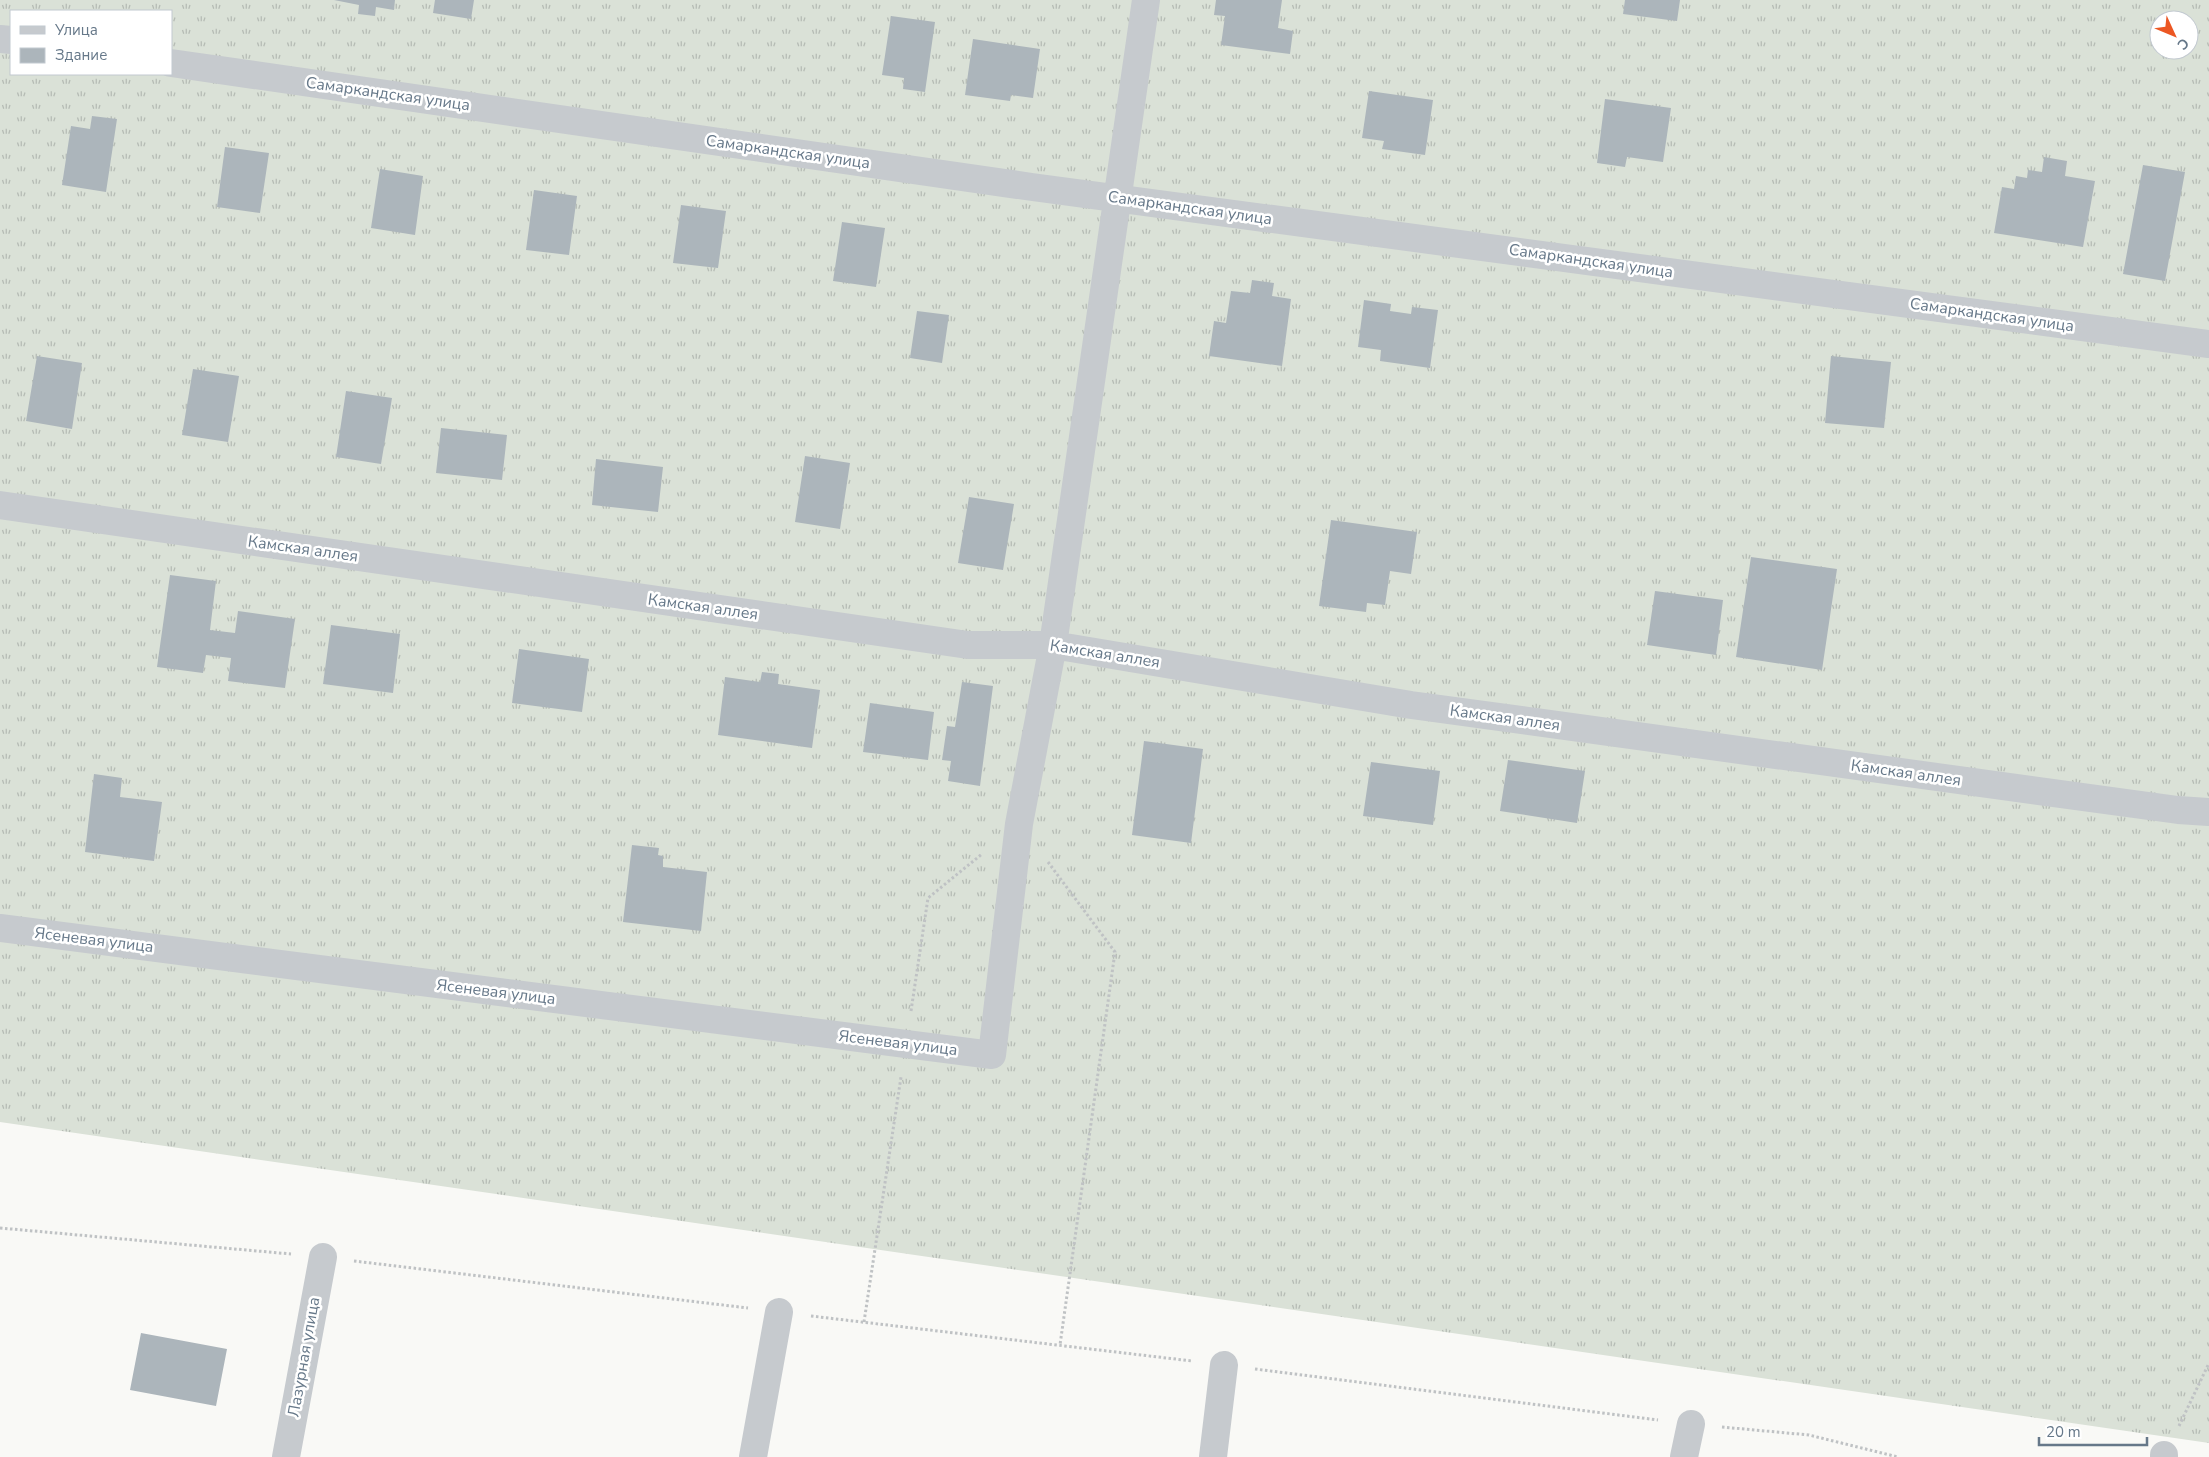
<svg xmlns="http://www.w3.org/2000/svg" width="2209" height="1457" viewBox="0 0 2209 1457" font-family="'Nunito Sans',sans-serif">
  <defs>
    <pattern id="grass-tufts" width="24" height="20" patternUnits="userSpaceOnUse" patternTransform="scale(1.25)"><rect width="24" height="20" fill="#dae1d7"/><path d="M3 7l-1-3M5 7V3M7 7l1-3M15 17l-1-3M17 17v-4M19 17l1-3" fill="none" stroke="#b5bbb4"/></pattern>
  </defs>
  <rect width="100%" height="100%" fill="#f9f9f6"/>
  <path fill="url(#grass-tufts)" fill-rule="evenodd" d="M0,0H2209V1443L0,1122ZM11,11H171V74H11ZM2159,20H2189V50H2159Z"/>
  <path fill="#acb5bb" d="M334,0H395L394,10L376,7L375,16L358,14L359,5Z
    M435,0H474L471,19L433,13Z
    M1216,0H1282L1278,28L1293,31L1290,54L1221,45L1225,16L1214,15Z
    M1625,0H1680L1677,21L1623,14Z
    M891,16L935,22L925,92L903,89L904,78L882,75Z
    M973,39L1040,49L1033,98L1011,95L1010,101L965,95Z
    M1369,91L1433,100L1425,155L1382,149L1384,141L1362,138Z
    M1605,99L1671,108L1663,162L1627,157L1625,167L1597,163Z
    M92,116L117,119L106,192L62,185L71,126L90,129Z
    M225,147L269,153L260,213L217,207Z
    M2044,157L2067,161L2065,176L2095,181L2083,247L1994,233L2002,187L2014,189L2016,176L2027,178L2028,170L2042,172Z
    M2143,165L2185,172L2165,281L2123,274Z
    M380,169L423,176L415,235L371,228Z
    M534,190L577,196L569,255L526,250Z
    M681,205L726,211L718,268L673,263Z
    M842,222L885,228L876,287L833,281Z
    M1252,280L1274,283L1272,296L1291,299L1282,366L1209,356L1214,321L1226,323L1231,291L1250,293Z
    M1364,300L1391,304L1390,311L1411,314L1412,307L1438,310L1430,368L1380,361L1381,350L1358,347Z
    M917,311L949,315L942,363L910,358Z
    M37,356L82,363L72,429L26,421Z
    M1831,356L1891,362L1884,428L1825,423Z
    M193,369L239,376L228,442L182,435Z
    M346,391L392,398L381,464L336,457Z
    M441,428L507,435L502,480L436,473Z
    M805,456L850,463L840,529L795,522Z
    M596,459L663,467L658,512L592,505Z
    M969,497L1014,504L1003,570L958,563Z
    M1331,520L1417,532L1411,574L1390,571L1385,605L1367,603L1366,612L1319,606Z
    M1751,557L1837,569L1822,670L1736,657Z
    M170,575L216,581L210,630L235,633L238,611L295,619L285,688L228,681L231,658L206,655L203,673L157,667Z
    M1655,591L1723,600L1716,655L1647,645Z
    M331,625L400,634L393,693L323,684Z
    M519,649L589,659L582,712L512,703Z
    M762,672L779,674L778,684L820,690L812,748L718,735L725,677L760,682Z
    M962,682L993,686L980,786L948,781L951,761L942,760L947,726L955,727Z
    M870,703L934,712L928,760L863,752Z
    M1144,741L1203,749L1191,843L1132,835Z
    M1508,760L1585,771L1577,823L1500,811Z
    M1371,762L1440,771L1433,825L1363,816Z
    M94,774L122,778L120,797L162,802L154,861L85,852Z
    M632,845L659,848L658,855L663,856V867L707,872L701,931L623,922Z
    M141,1333L227,1349L216,1406L130,1390Z"/>
  <g fill="none" stroke-linecap="round" stroke-linejoin="round">
    <path stroke="#bfc2c4" stroke-width="3" stroke-dasharray="2.5 2.5" stroke-linecap="butt" d="M1048,862L1115,952L1060,1345
      M911,1011L928,898L982,854
      M0,1228L291,1254
      M354,1261L748,1308
      M811,1316L1192,1361
      M864,1322L901,1077
      M1255,1369L1658,1420
      M2179,1426L2209,1363
      M1722,1427L1809,1435L1898,1457"/>
    <path stroke="#c6cace" stroke-width="28" d="M0,39L11,40
      M171,63L1032,187L2209,344
      M0,505L968,645H1053L1411,705L2178,810L2209,812
      M0,928L992,1055L1019,824L1053,645L1146,0
      M286,1457L323,1257
      M753,1457L779,1312
      M1213,1457L1224,1365
      M1684,1457L1691,1424
      M2164,1457V1455"/>
  </g>
  <g text-anchor="middle" dominant-baseline="central" stroke-width="5" stroke-linejoin="round" paint-order="stroke">
    <g font-size="16" fill="#667889" stroke="#fff">
      <text transform="translate(388 94) rotate(8)">Самаркандская улица</text>
      <text transform="translate(788 152) rotate(8)">Самаркандская улица</text>
      <text transform="translate(1190 208) rotate(8)">Самаркандская улица</text>
      <text transform="translate(1591 261) rotate(8)">Самаркандская улица</text>
      <text transform="translate(1992 315) rotate(8)">Самаркандская улица</text>
      <text transform="translate(303 549) rotate(8)">Камская аллея</text>
      <text transform="translate(703 607) rotate(8)">Камская аллея</text>
      <text transform="translate(1105 654) rotate(9)">Камская аллея</text>
      <text transform="translate(1505 718) rotate(8)">Камская аллея</text>
      <text transform="translate(1906 773) rotate(8)">Камская аллея</text>
      <text transform="translate(94 940) rotate(7)">Ясеневая улица</text>
      <text transform="translate(496 992) rotate(7)">Ясеневая улица</text>
      <text transform="translate(898 1043) rotate(7)">Ясеневая улица</text>
      <text transform="translate(304 1357) rotate(-80)">Лазурная улица</text>
    </g>
  </g>
  <rect x="10" y="10" width="162" height="65" fill="#ffffff" stroke="#c2c9d0"/>
  <rect x="20" y="26" width="25" height="8" fill="#c6cace" stroke="#c2c9d0"/>
  <text x="55" y="35" font-size="15" fill="#667889">Улица</text>
  <rect x="20" y="48" width="25" height="15" fill="#acb5bb" stroke="#c2c9d0"/>
  <text x="55" y="60" font-size="15" fill="#667889">Здание</text>
  <g transform="translate(2174 35) rotate(134)"><circle r="24" fill="#ffffff" stroke="#c2c9d0"/>
  <path d="M0-4L9 19L0 12L-9 19Z" fill="#ec5723"/>
  <text y="-8" font-size="14" font-weight="bold" text-anchor="middle" fill="#667889">С</text>
  </g>
  <path d="M2039 1437v8h108v-8" fill="none" stroke="#667889" stroke-width="2.5"/>
  <text x="2046" y="1437" font-size="15" fill="#667889" stroke="#ffffff" stroke-width="4" paint-order="stroke">20 m</text>
</svg>
